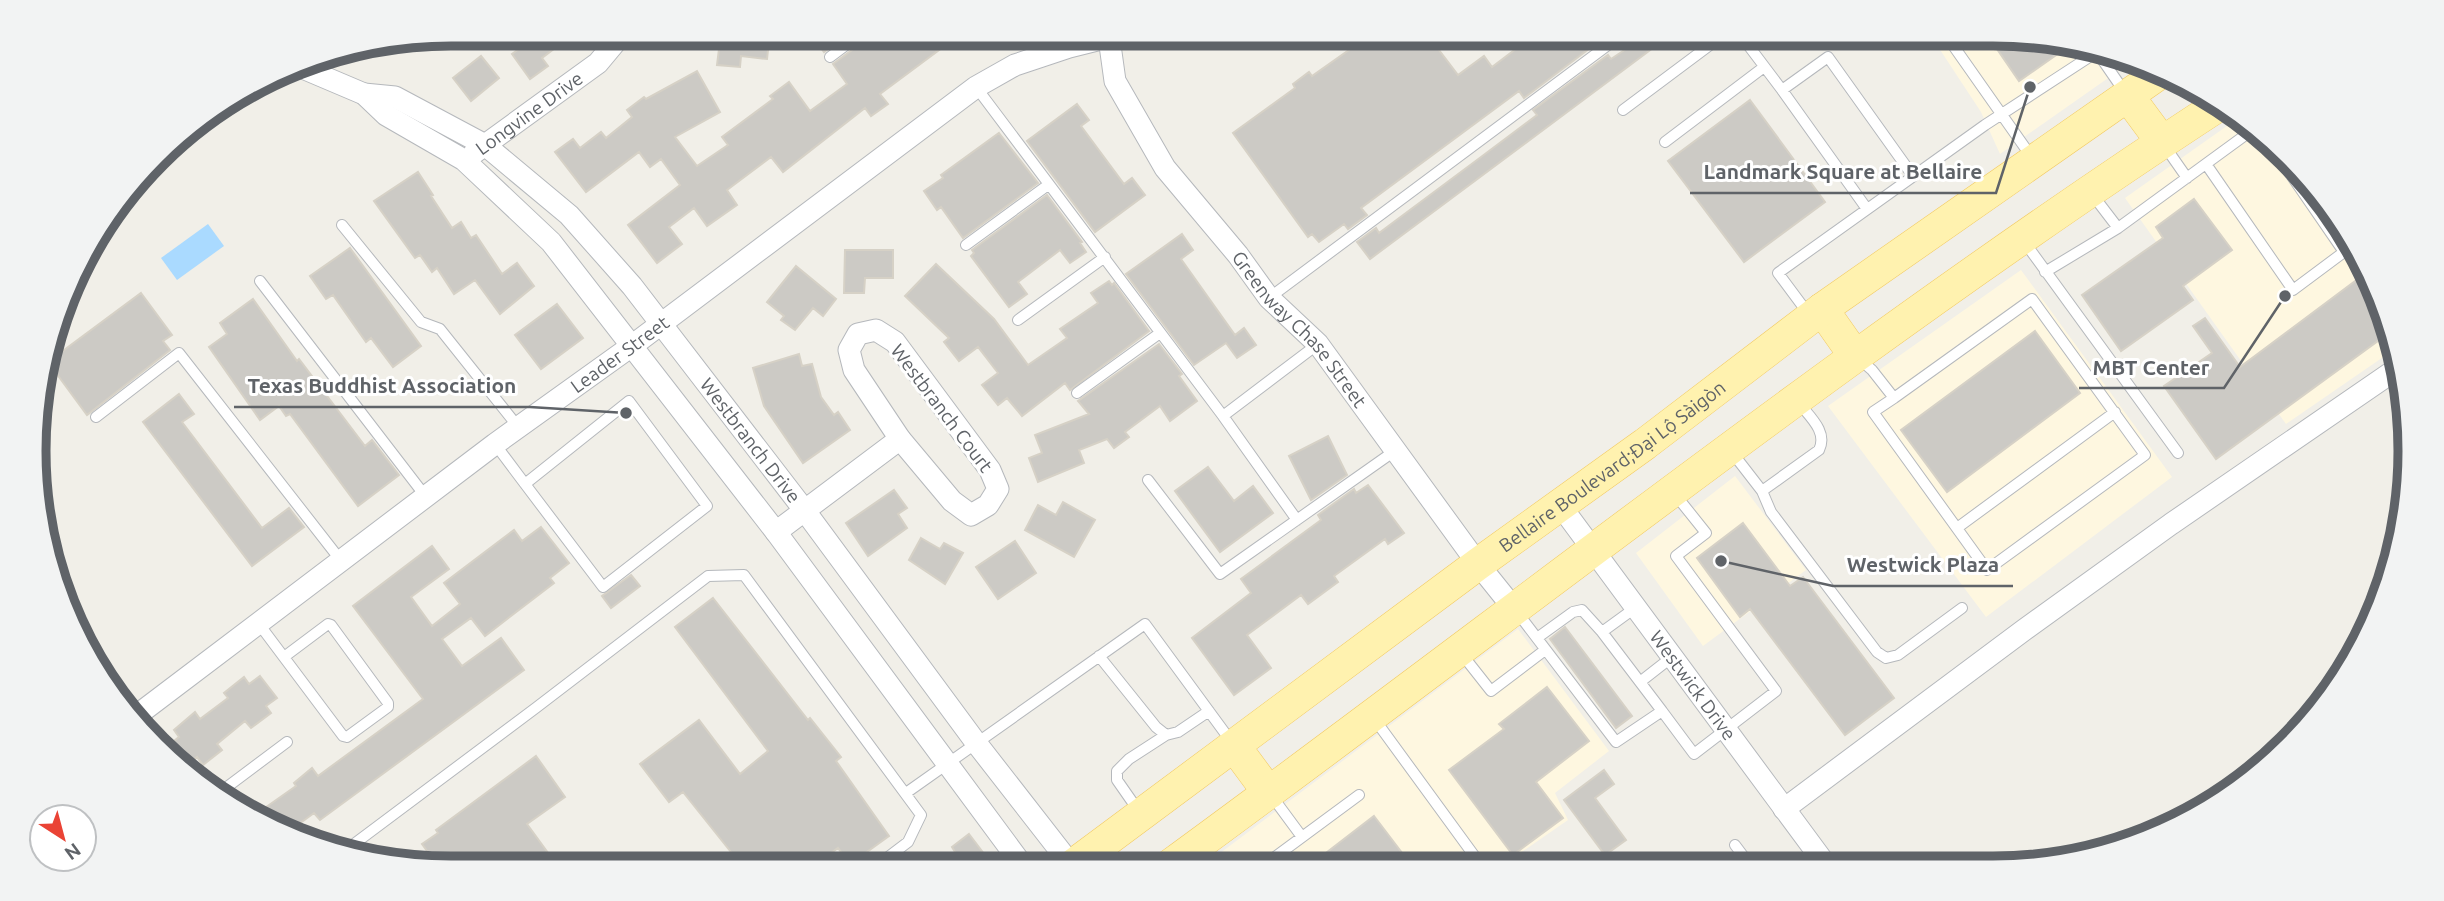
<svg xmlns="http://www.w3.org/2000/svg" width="2444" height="901" viewBox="0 0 2444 901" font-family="Ubuntu,sans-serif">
  <rect width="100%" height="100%" fill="#f1efe8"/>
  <path fill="#fef7e0" d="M1929,33H1994L2102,48L2131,62L2000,154L1981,112Z
    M2241,116L2248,120L2355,242L2392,351L2286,424L2125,198Z
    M2021,270L2172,477L1986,617L1828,406Z
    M1735,476L1806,570L1703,646L1636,553Z
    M1518,629L1609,751L1555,793L1568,820L1503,865H1442L1434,854L1424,866H1203Z"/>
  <path fill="#aadaff" d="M208,224L224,246L177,280L161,258Z"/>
  <path fill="#cccac5" stroke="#d6d1c6" stroke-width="2" d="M519,33H575L542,58L548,66L530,79L512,54L527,43Z
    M721,33H770L767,59L741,56L740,67L717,65Z
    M810,33H849L824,52Z
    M870,33H962L880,94L888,104L871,116L865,108L783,172L771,157L727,190L737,205L707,226L694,208L669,227L682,244L657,263L628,225L680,185L661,159L650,167L639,152L586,192L555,152L573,139L580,148L601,132L606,138L632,117L627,110L644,97L646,99L697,71L720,112L675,137L697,166L728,145L722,137L773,99L770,96L789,82L810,111L847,84L833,64L867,39Z
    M1373,33H1463L1439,50L1458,75L1484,56L1492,67L1537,33H1592L1598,42L1524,98L1519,91L1361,208L1367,215L1348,229L1344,224L1319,242L1312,234L1308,237L1233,133L1295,88L1293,84L1309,72L1312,76Z
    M1636,33H1673L1370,259L1357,242L1376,228L1379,233L1481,157L1537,115L1533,110L1608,55L1611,59L1629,47L1640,38Z
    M1986,33H1993L2072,44L2019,81Z
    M481,56L499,78L471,101L453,78Z
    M1750,100L1825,202L1744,262L1668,161Z
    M1077,104L1089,120L1081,126L1124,184L1132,178L1145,195L1095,232L1027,141Z
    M999,133L1038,183L963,238L941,207L937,210L924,191L943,178L941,175Z
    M418,172L433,195L431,196L452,228L461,222L471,238L476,235L502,274L517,263L534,286L500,314L475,280L454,294L437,268L432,272L420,255L415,258L374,201Z
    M1047,195L1082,242L1080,243L1086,252L1070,263L1060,250L1018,282L1027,294L1009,307L971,256L974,253L972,250Z
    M2194,199L2232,250L2183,286L2193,300L2121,351L2082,295L2163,238L2156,227Z
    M1182,234L1193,250L1181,259L1235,335L1244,328L1256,345L1237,358L1226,343L1194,365L1126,274Z
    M350,248L421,346L393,367L371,338L366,342L333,295L326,299L310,276Z
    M845,250H893V278H865L864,293H844Z
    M936,264L994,319L1028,365L1067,338L1060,329L1098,303L1091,293L1109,281L1112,285L1114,283L1149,331L1070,390L1065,383L1022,416L1007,398L998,405L982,385L998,373L978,347L959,361L944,342L949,338L905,296Z
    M796,266L836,299L823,316L813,308L795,330L781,320L784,316L767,302Z
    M2366,273L2386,335L2216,459L2164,386L2212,353L2193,326L2205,318L2240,367Z
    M141,293L172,335L163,341L170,350L87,415L48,362Z
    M253,299L297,361L299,359L365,446L372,440L399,475L358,506L290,414L286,416L279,406L260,420L209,347L227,334L220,323Z
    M557,304L583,338L541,369L515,335Z
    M2035,331L2080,393L1947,492L1901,430Z
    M1159,344L1182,374L1179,376L1197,401L1170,421L1160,406L1125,432L1129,437L1114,448L1107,439L1079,450L1084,463L1038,482L1029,458L1042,453L1035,435L1089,414L1078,401Z
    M799,354L802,366L812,364L821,397L834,415L838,412L850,430L803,463L764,406L753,368Z
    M179,394L194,414L182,422L262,528L289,508L304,527L252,566L143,422Z
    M1328,436L1347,475L1311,500L1289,456Z
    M1208,467L1234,501L1253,486L1273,513L1220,552L1175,491Z
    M1368,485L1404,533L1388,544L1385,539L1334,576L1338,582L1308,604L1301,595L1247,635L1271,668L1234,695L1192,638L1251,593L1241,579L1321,520L1318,515L1354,489L1356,493Z
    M894,490L907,508L898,514L907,528L868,556L846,523Z
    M1063,502L1095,520L1074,557L1025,530L1038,505L1056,515Z
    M1743,523L1790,586L1803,577L1894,698L1845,735L1750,609L1740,617L1697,558Z
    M541,527L569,563L550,578L554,583L485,636L471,618L442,639L462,666L501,638L524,670L320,820L314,813L292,829L259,812L296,786L294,783L312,768L318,776L423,699L353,606L432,546L449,569L411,597L432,626L460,604L444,583L514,530L522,541Z
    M921,538L940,549L944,543L963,553L945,584L909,560Z
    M1015,541L1036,573L998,599L976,567Z
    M631,575L640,586L611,608L602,596Z
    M713,598L808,720L810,718L841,757L836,761L889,836L850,864L838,848L812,867H743L683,792L669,802L640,764L699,720L740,774L768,751L675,627Z
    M1565,627L1632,716L1616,728L1550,639Z
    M260,676L277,698L266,706L271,713L251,728L245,721L217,744L222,750L203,765L197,757L187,765L170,744L179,737L174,730L195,712L200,719L228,698L224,693L244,677L249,684Z
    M1547,687L1589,741L1536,782L1563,818L1513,855L1449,770L1504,729L1499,724Z
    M536,756L565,797L527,824L559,868L438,866L422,844L438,833L436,830Z
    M1604,770L1614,784L1595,798L1626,840L1605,855L1564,800Z
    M1374,816L1412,866H1309Z
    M969,834L994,867H935L955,852L952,847Z"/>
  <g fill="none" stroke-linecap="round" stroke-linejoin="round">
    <g stroke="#b5b8bc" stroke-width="12">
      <path id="lane" d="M1739,33L1782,90
        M1948,33L1950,41L2033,159
        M2097,52L2126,94
        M830,57L862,33
        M976,87L1223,416L1297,520
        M1623,110L1726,33
        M1665,142L1764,67
        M2164,145L2187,178
        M2206,164L2293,290L2344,252L2271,146
        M2092,194L2118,228
        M1867,209L1782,90L1828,57L1913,176
        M342,225L421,322L440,329L519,428
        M2023,240L2178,453
        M966,245L1048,185
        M2045,272L2118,228L2255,128
        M260,281L426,497
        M1269,298L1624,33
        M1810,316L1778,273L1985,125L2103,48
        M1018,320L1105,257
        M1857,357L1872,370L1894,398L2032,299L2145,455L1987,570L1873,412L1894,398
        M1077,393L1160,333
        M629,401L707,506L603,587L525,484Z
        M1223,416L1318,344
        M96,417L179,353L342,562
        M495,444L525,484
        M1731,451L1762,491L1819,450C1828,432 1810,417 1799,403
        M1148,480L1220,574L1396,450
        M1762,491L1771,512L1877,652L1886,658L1898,655L1962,608
        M1957,528L2115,412
        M1517,612L1616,742L1662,711L1694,754L1776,691L1676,556L1706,533L1674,493
        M259,624L343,736L347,737L388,707V703L331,625L328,624L284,657
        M1602,632L1635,608
        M1537,638L1573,612L1582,610L1602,632L1662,711
        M1461,653L1491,691L1545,650
        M1099,656L1156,727L1166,735L1178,732L1209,711
        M1640,682L1672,657
        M1373,717L1481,865
        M219,793L287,742
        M906,793L1145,624L1233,744
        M1271,795L1302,837
        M1140,813L1117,780V771L1129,759L1166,735
        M1735,845L1750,865
        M342,853L537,707L708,576L744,575L921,815L908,842L875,867
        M1263,866L1359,795"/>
    </g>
    <g stroke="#b5b8bc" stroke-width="23">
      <g id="street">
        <path id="s1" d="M1109,38L1115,81L1165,168L1238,255L1269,298L1318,344L1478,564L1515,610"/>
        <path d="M298,66L364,94L386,115L464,160L551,242L776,532L1023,866"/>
        <path id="s2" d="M364,94L395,97L485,145L569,215L632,286L805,511L977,744L1072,866"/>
        <path id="s3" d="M474,153L598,63L623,33"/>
        <path d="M876,330L895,342L990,470L998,489L988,505L971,515L952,501L900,439L854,370L849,350L858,334Z"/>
        <path id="s4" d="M1560,505L1826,865"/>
        <path d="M776,532L900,439"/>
        <path id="s5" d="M136,716L495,444L633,345L976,87L1015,65L1069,47L1125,33"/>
        <path d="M1784,809L2024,630L2171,524L2398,368"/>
      </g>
    </g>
    <g stroke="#f2c960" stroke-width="33">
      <g id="primary">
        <path d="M2128,96L2162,142"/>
        <path d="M1822,309L1855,356"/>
        <path d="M1235,747L1269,793"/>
        <path id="s6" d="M1072,866L1478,564L1645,444L1822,309L2157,75"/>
        <path d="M1169,866C1518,611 1857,341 2219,105"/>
      </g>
    </g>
    <use href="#lane" stroke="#fff" stroke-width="10"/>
    <use href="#street" stroke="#fff" stroke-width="21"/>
    <use href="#primary" stroke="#fff2af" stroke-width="32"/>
  </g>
  <g text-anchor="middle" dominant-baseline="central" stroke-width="6" stroke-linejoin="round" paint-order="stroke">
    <g font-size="19" fill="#5f6368" stroke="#fff">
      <text stroke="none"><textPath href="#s3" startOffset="68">Longvine Drive</textPath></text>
      <text stroke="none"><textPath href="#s1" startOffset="354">Greenway Chase Street</textPath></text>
      <text stroke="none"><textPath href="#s5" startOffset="604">Leader Street</textPath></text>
      <text transform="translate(942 408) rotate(53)">Westbranch Court</text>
      <text stroke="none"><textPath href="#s2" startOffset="532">Westbranch Drive</textPath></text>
      <text stroke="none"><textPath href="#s6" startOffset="672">Bellaire Boulevard;Đại Lộ Sàigòn</textPath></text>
      <text stroke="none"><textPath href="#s4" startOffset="224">Westwick Drive</textPath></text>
    </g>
  </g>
  <path d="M0 0H2444V901H0ZM451 46H1993A405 405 0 0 1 2398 451V451A405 405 0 0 1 1993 856H451A405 405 0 0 1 46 451V451A405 405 0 0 1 451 46Z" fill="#f2f3f3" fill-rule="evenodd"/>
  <path fill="none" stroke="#5f6368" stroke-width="9" d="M451 46H1993A405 405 0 0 1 2398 451V451A405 405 0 0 1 1993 856H451A405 405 0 0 1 46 451V451A405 405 0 0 1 451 46Z"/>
  <path fill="none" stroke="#5f6368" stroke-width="2.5" d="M2030 87L1996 193H1690M2285 296L2224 388H2079M626 413L530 407H234M1721 561L1833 586H2013"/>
  <g fill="#5f6368" stroke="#fff" stroke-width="2.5">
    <circle cx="2030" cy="87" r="7"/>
    <circle cx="2285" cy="296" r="7"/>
    <circle cx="626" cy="413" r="7"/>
    <circle cx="1721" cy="561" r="7"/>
  </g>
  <g font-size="21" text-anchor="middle" font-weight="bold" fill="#5f6368" stroke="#fff" stroke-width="6" stroke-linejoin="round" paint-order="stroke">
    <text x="1843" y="179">Landmark Square at Bellaire</text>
    <text x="2151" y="375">MBT Center</text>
    <text x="382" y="393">Texas Buddhist Association</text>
    <text x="1923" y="572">Westwick Plaza</text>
  </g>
  <g transform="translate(63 838) rotate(144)"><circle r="33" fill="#ffffff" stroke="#bfc1c3" stroke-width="2"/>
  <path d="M0-5L12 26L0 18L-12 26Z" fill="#ea4335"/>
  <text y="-10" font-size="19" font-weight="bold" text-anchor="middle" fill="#5f6368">N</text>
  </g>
</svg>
